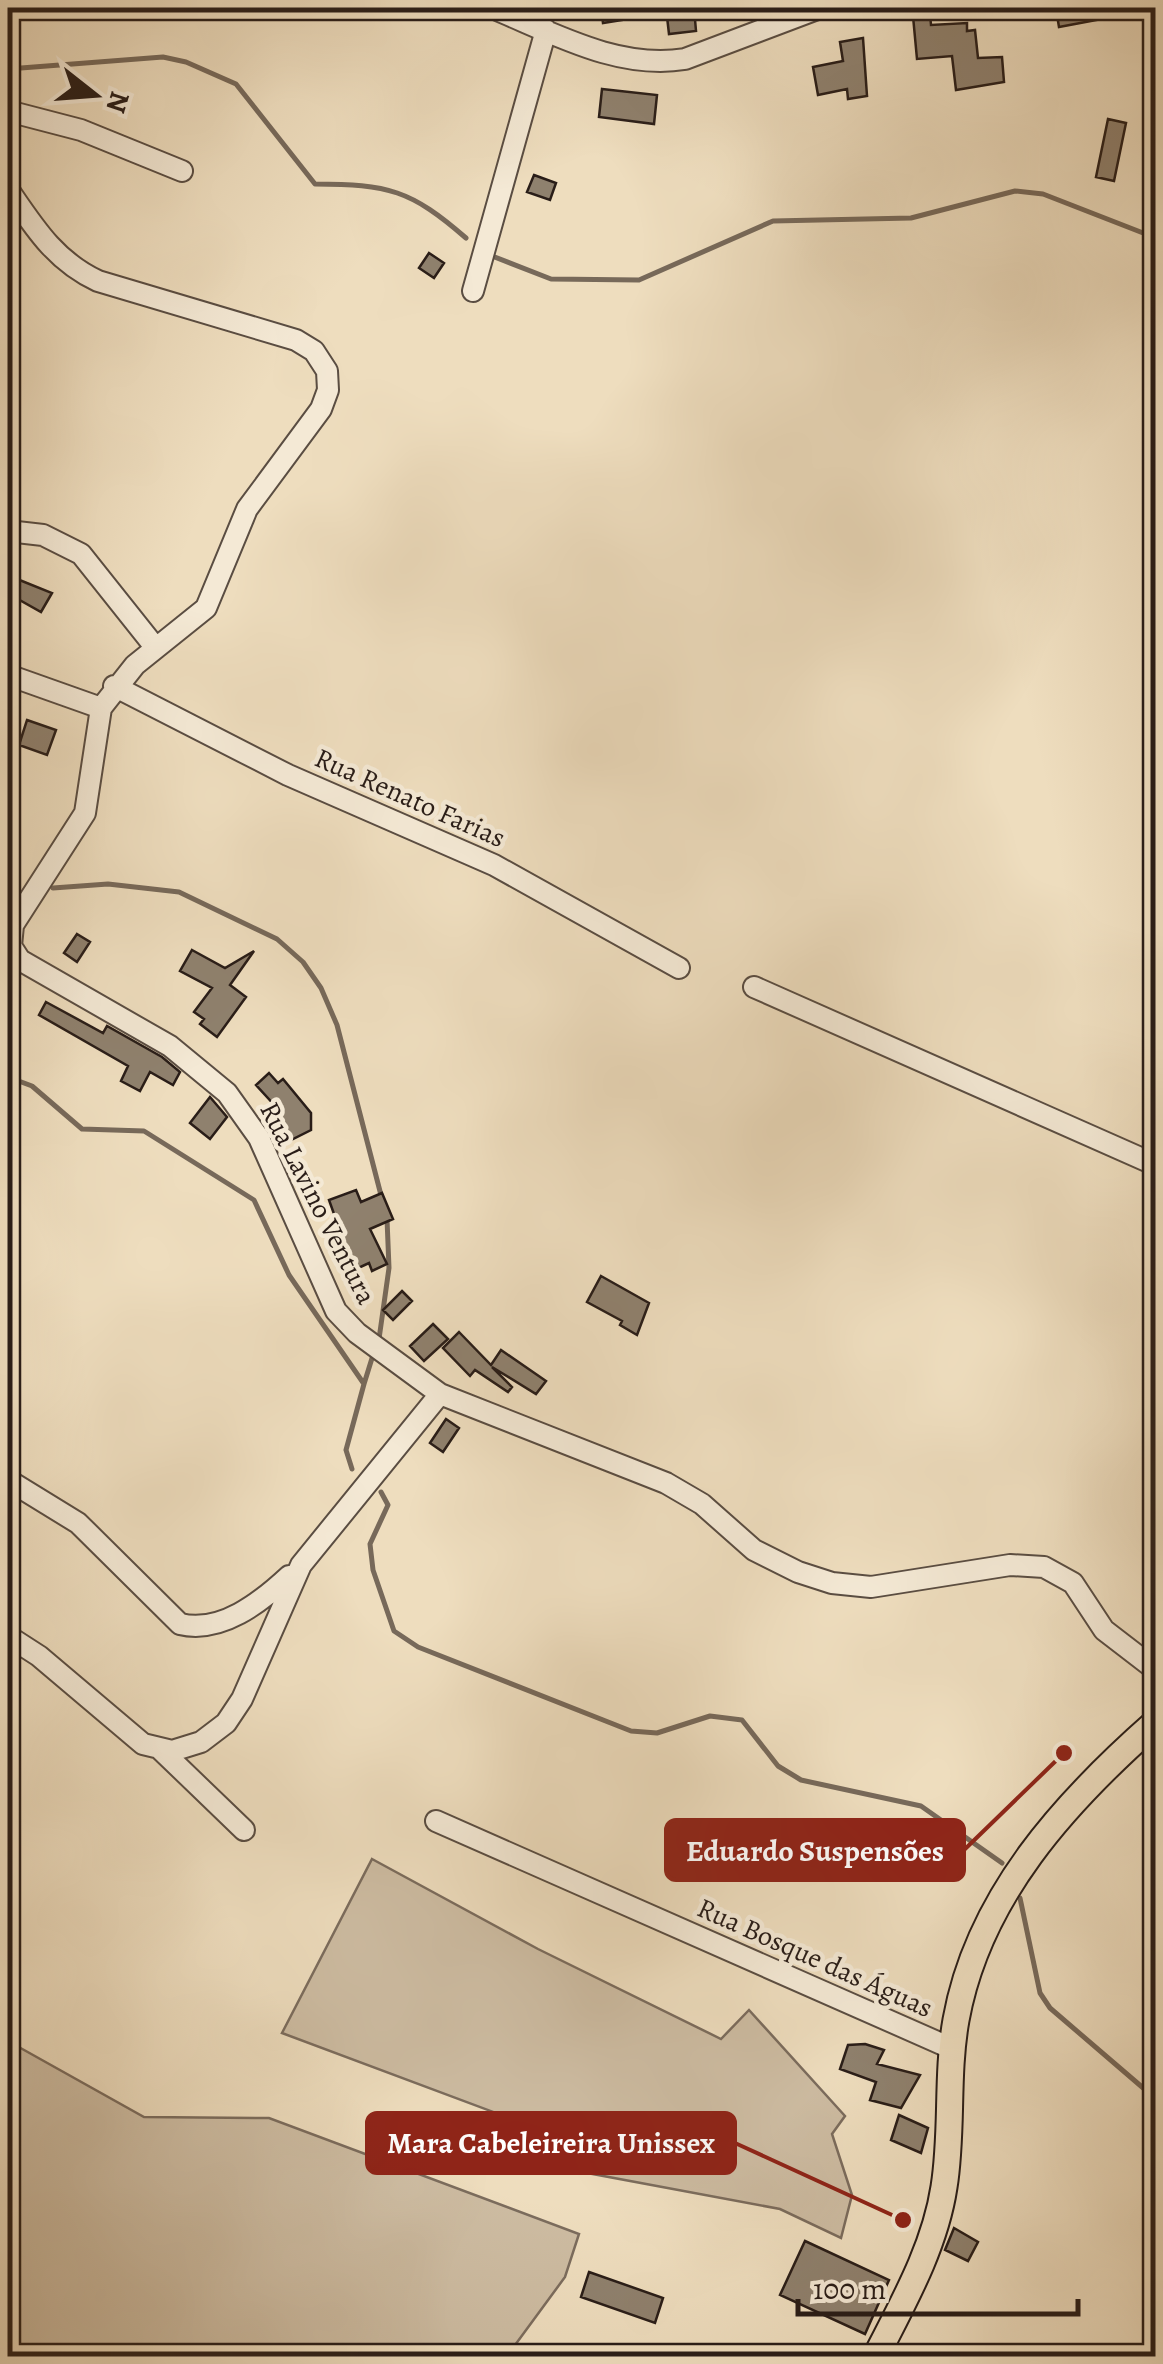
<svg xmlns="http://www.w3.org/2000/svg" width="1163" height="2364" viewBox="0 0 1163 2364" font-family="Alegreya,serif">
  <rect width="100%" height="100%" fill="#eeddbe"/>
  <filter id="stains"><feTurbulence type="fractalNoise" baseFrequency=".002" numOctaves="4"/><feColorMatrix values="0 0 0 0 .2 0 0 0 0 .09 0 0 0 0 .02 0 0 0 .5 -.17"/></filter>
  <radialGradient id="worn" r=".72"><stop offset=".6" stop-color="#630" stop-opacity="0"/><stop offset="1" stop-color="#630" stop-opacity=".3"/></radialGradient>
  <path fill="#cdbca2" stroke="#7b6c5d" stroke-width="2.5" d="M372,1859L538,1949L721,2039L749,2010L845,2116L832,2134L852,2195L841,2238L780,2209L566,2169L579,2144L282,2033Z
    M8,2041L144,2117L269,2118L579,2234L565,2277L507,2356H8Z"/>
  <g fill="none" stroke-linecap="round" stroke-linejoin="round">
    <path stroke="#77695a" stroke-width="5" d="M8,69L163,57L186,62L236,84L315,184C388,184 411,190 466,238
      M492,256L551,279L639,280L773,221L911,218L1015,191L1043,194L1156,238
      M53,888L108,884L179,892L277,939L303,962L321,988L337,1025L382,1199
      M8,1077L32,1086L82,1129L144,1131L254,1200L289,1275L364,1384L346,1450L352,1469
      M379,1339L389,1268L387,1219
      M364,1384L373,1355
      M381,1492L388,1505L370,1544L373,1570L394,1631L418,1647L631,1731L657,1733L710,1716L742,1720L778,1766L801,1780L921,1806L1002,1863
      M1020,1898L1040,1993L1050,2008L1156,2099"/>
    <path stroke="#ab9c86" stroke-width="32" d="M1153,2356L1156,2351"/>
  </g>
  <path fill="#8f816e" stroke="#291d18" stroke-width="2.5" d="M601,8H646L647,16L603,23Z
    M666,8H694L696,31L669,34Z
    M1122,8L1123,15L1059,27L1056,9Z
    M930,14L931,25L967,23V31L975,30L978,58L1002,57L1004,82L956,90L952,56L917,59L913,16Z
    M863,38L867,96L848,99L847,89L818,95L813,67L843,61L840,42Z
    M602,89L657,95L654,124L599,117Z
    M1108,119L1126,123L1114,181L1096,177Z
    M534,175L556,183L550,200L527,192Z
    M429,253L444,263L434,278L419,268Z
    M17,579L52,593L41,612L9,594Z
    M27,720L56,730L47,755L19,745Z
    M77,934L90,942L77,962L64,953Z
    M192,950L225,968L254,951L230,985L246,997L217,1037L200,1024L204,1019L194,1012L212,988L180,971Z
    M46,1002L103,1033L107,1026L162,1057L180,1072L173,1085L150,1072L140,1091L121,1081L128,1066L39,1015Z
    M269,1073L278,1083L283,1079L311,1113V1130L291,1140L277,1108L256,1085Z
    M210,1097L227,1117L210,1139L190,1123Z
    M356,1190L361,1202L382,1193L393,1219L370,1229L387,1264L372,1271L369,1263L354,1270L329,1200Z
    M601,1276L649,1303L637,1335L620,1325L622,1321L587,1302Z
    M402,1291L412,1301L393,1320L383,1310Z
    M433,1324L448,1339L424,1361L410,1346Z
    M459,1332L491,1365L501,1350L546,1381L536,1394L492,1367L512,1387L508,1392L475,1370L470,1376L443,1348Z
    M446,1419L459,1428L443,1452L430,1443Z
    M865,2044L884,2050L877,2064L920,2075L901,2108L870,2100L876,2082L840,2069L848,2045Z
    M899,2115L928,2128L921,2153L891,2140Z
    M954,2228L978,2242L968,2261L945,2250Z
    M805,2241L889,2280L865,2334L780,2295Z
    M589,2272L663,2298L655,2323L581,2297Z"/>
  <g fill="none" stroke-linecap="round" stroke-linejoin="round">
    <g stroke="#5a4d42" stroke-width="24">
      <path id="minor" d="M492,8C553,33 618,70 685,59L820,8
        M8,111L81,130L182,171
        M8,189C34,227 55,261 98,281L296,340L314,351L327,371L328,390L321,409L247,509L206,608L135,665L101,708L85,813L13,925L11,946L20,960L170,1046L227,1093L259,1138L336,1311L357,1333L440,1394L666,1483L702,1504L754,1550L798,1572L832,1583L871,1587L1010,1565L1044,1567L1073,1583L1104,1630L1156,1670
        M473,291L546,30
        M8,531L43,535L81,554L155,647
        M8,675L101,708
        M114,686L288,775L494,865L679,968
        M754,987L1156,1165
        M8,1480L78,1523L180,1624C221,1634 261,1602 289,1576
        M8,1636L39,1656L143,1744L172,1751L201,1742L226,1723L242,1699L301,1565L440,1394
        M161,1750L244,1830
        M436,1821L953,2049"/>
    </g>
    <g stroke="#291d18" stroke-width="29">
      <path id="major" d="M876,2356C903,2303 935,2247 944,2187C953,2132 946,2076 956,2020C978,1897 1065,1802 1156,1722"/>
    </g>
    <use href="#minor" stroke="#f4e9d5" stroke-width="20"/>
    <use href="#major" stroke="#eeddbe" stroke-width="25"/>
  </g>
  <g text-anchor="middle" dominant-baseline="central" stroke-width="9" stroke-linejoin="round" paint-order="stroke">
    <g font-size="28" fill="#291d18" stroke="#f4e9d5">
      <text transform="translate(410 798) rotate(24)">Rua Renato Farias</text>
      <text transform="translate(318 1203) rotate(63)">Rua Lavino Ventura</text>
      <text transform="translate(815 1958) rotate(24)">Rua Bosque das Águas</text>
    </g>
  </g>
  <path fill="none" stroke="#8f2418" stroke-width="4" d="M1064 1753L964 1850M903 2220L735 2143"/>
  <g fill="#8f2418" stroke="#f4e9d5" stroke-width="4">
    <circle cx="1064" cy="1753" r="10"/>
    <circle cx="903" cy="2220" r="10"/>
  </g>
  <g fill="#8f2418" stroke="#8f2418" stroke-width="4">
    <rect x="666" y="1820" width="298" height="60" rx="10"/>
    <rect x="367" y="2113" width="368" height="60" rx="10"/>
  </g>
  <g font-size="30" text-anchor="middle" font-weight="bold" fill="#fff">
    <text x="815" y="1861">Eduardo Suspensões</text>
    <text x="551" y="2153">Mara Cabeleireira Unissex</text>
  </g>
  <rect width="1163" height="2364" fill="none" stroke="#eeddbe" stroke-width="40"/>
  <rect x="10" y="10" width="1143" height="2344" fill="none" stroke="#291d18" stroke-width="5"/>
  <rect x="20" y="20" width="1123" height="2324" fill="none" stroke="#291d18" stroke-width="2.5"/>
  <g transform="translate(95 95) rotate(107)" stroke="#f4e9d5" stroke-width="8" paint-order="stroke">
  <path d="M0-8L18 38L0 25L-18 38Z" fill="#291d18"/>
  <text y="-15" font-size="28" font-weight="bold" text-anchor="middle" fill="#291d18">N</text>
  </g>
  <path d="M798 2299v15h280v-15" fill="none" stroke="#291d18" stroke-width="5"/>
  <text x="813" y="2299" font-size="30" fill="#291d18" stroke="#f4e9d5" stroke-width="8" paint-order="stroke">100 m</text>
  <rect width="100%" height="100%" filter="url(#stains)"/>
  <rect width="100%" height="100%" fill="url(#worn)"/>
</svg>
